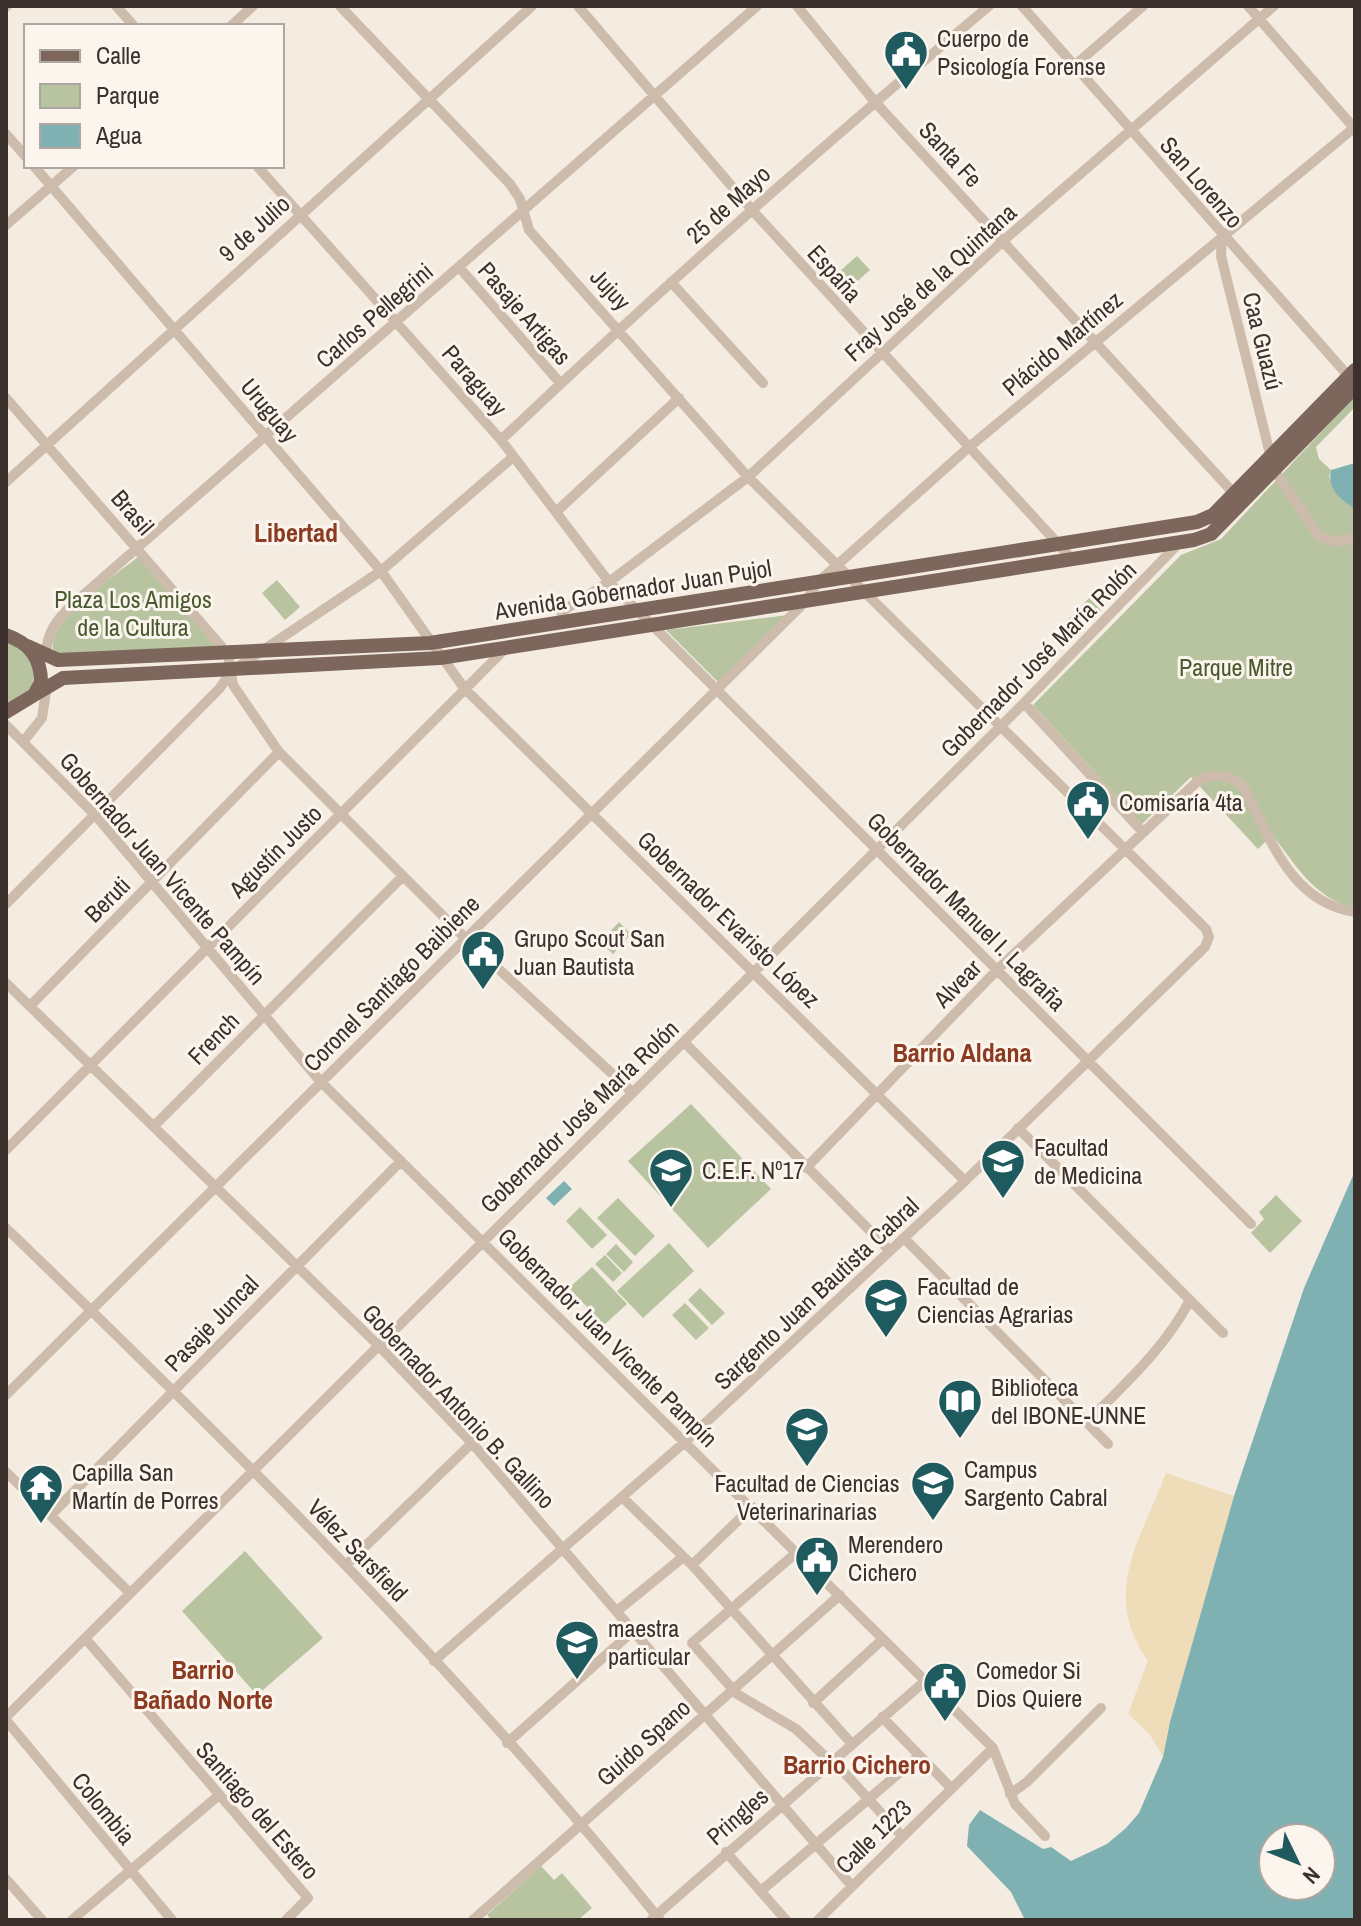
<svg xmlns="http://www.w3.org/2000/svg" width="1361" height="1926" viewBox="0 0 1361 1926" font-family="'Archivo Narrow',sans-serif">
  <rect width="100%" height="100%" fill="#f4ebe1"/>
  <path fill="#b8c4a0" d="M857,256L870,270L844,293L831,279Z
    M1355,396V407L1316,447L1319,459L1331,470L1329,477L1344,501L1355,509V910C1310,893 1301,871 1272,835L1258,849L1191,777L1142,824L1033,705L1181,555L1221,539Z
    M138,557L218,649L64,657L54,652C42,624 117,574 138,557Z
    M277,580L300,607L285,620L262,593Z
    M1089,598L1101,610L1078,634L1066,622Z
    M788,615L720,684L666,630Z
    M6,639L33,660C37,689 29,692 6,707Z
    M619,922L631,934L613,954L600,942Z
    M691,1104L771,1189L708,1248L628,1161Z
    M1276,1195L1302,1221L1270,1253L1251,1233L1264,1219L1259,1212Z
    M618,1198L655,1236L635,1256L597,1218Z
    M580,1207L607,1235L592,1249L566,1221Z
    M669,1243L694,1271L643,1318L617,1291Z
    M616,1244L633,1262L624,1272L606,1254Z
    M605,1255L622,1273L613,1282L595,1264Z
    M592,1267L627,1304L604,1325L569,1288Z
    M700,1288L725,1313L712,1325L688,1300Z
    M685,1303L709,1328L696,1340L672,1315Z
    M245,1551L323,1638L257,1695L182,1611Z
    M541,1866L554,1880L562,1873L592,1908L578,1920H492L487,1915Z"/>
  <path fill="#efdcb8" d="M1166,1473L1234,1496L1170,1722L1163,1757L1150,1735L1128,1714L1148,1661C1100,1592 1141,1540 1166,1473Z"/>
  <path fill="#7fb0b2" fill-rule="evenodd" d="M1355,463V509C1340,499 1327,489 1331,470Z
    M1355,1171V1920H1025L1011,1892L967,1846L969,1825L980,1810L1043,1849L1051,1847L1071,1861L1107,1844L1126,1828L1139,1813L1163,1757L1170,1722L1234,1496L1304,1288ZM1273,1838H1321V1886H1273Z
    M564,1181L572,1189L554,1206L546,1198Z"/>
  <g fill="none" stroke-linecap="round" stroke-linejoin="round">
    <path stroke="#cdbbac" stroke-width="10" d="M116,6L134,26
      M340,6L510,184L520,199L529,230L748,477L1206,929L1209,937L1205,947L965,1181L686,1441L434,1661
      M578,6L752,210L1072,559
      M797,6L875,102L1238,498
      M1022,6L1351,379
      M1248,6L1355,129
      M6,7L7,6
      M231,26L253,6
      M1074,66L1143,6
      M6,134L26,157
      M34,166L381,571L464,688L965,1181
      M257,166L501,440L609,582L1251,1224
      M6,225L74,166
      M1222,236L1221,256L1274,470L1319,536L1337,542L1355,538
      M459,267L561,384
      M671,282L763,383
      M6,398L228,654L233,685L279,752L466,939L632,1092
      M501,440C659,290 822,146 989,6
      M6,482L532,6
      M556,512L679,398
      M561,612L609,582L748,477L1003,241L1274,6
      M47,657C44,635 58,618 73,604L757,6
      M1024,703L1142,831
      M6,725L96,816L320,1081L993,1748L1015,1804L1045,1836
      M23,742L42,718L47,685
      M6,904L219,689L232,671L381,571L513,457
      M6,983L378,1345L472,1443L851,1885
      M30,1006L279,752
      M684,1042L890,1251
      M154,1126L402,877
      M1018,1128L1223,1333
      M6,1150L505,649
      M806,1168L998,969L1200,779C1218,774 1232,774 1244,788C1271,839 1290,902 1355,912
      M6,1228C234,1448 461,1672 660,1920
      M904,1238L1108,1444
      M6,1395L806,601L817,583L968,448L1355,127
      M1087,1422C1125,1384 1165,1348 1190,1300
      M6,1472L129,1592
      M622,1497L692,1565L852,1744
      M51,1515L401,1161
      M797,1552L692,1643L737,1694L796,1729L831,1762
      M346,1565L472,1443
      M692,1565L752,1507
      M617,1611L682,1558
      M85,1638L308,1898L286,1920
      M813,1703L883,1639
      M6,1717L1024,703L1179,543
      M882,1717L951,1788
      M6,1720L172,1920
      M507,1743L633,1631
      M833,1760L901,1835
      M1010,1794L1027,1782L1101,1708
      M726,1852L786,1920
      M6,1879L42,1920
      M761,1891L919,1756
      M652,1919L925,1681
      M72,1920L218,1796
      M473,1920L840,1595
      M818,1920L993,1748"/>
    <path stroke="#7d675c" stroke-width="14" d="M6,635C29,643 41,657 41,682L34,695L6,712
      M27,646L58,660L430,643L1197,522L1213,515L1355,370
      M34,695L63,678L440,658L1194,540L1211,534L1355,387"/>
  </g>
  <defs>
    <g id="civic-pin" transform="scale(2.3)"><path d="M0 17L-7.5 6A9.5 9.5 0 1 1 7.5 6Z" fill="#1f5a5e" stroke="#fbf5ee"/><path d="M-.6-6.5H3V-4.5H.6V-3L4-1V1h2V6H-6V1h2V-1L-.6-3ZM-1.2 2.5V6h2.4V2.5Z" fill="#fff"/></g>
    <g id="university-pin" transform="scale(2.3)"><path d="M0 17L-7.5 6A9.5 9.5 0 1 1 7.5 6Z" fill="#1f5a5e" stroke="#fbf5ee"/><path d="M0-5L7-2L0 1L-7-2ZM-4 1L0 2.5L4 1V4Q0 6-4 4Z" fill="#fff"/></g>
    <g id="library-pin" transform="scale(2.3)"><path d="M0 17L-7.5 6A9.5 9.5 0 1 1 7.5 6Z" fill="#1f5a5e" stroke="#fbf5ee"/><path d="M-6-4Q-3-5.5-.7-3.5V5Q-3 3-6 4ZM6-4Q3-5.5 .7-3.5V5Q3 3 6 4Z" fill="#fff"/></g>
    <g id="temple-pin" transform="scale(2.3)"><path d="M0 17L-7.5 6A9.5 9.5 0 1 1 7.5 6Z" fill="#1f5a5e" stroke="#fbf5ee"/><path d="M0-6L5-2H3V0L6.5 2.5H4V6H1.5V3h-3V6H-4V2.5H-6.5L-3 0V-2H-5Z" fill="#fff"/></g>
  </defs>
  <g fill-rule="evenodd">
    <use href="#civic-pin" x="906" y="52"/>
    <use href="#civic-pin" x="1088" y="802"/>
    <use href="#civic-pin" x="483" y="952"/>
    <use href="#university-pin" x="1003" y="1161"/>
    <use href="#university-pin" x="671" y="1170"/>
    <use href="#university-pin" x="886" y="1300"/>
    <use href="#library-pin" x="960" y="1401"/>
    <use href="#university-pin" x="807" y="1429"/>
    <use href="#university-pin" x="933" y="1483"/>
    <use href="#temple-pin" x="41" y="1486"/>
    <use href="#civic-pin" x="817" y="1558"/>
    <use href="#university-pin" x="577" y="1642"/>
    <use href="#civic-pin" x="945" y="1684"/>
  </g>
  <g text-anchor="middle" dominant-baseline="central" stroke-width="6" stroke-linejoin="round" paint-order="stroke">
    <g font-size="24" fill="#3b302b" stroke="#fbf5ee" text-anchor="start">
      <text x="937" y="38">Cuerpo de<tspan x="937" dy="28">Psicología Forense</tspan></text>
      <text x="1119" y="802">Comisaría 4ta</text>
      <text x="514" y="938">Grupo Scout San<tspan x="514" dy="28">Juan Bautista</tspan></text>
      <text x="1034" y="1147">Facultad<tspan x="1034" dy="28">de Medicina</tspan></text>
      <text x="702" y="1170">C.E.F. Nº17</text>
      <text x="917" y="1286">Facultad de<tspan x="917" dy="28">Ciencias Agrarias</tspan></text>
      <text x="991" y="1387">Biblioteca<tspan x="991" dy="28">del IBONE-UNNE</tspan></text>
      <text x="964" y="1469">Campus<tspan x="964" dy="28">Sargento Cabral</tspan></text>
      <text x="72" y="1472">Capilla San<tspan x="72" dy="28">Martín de Porres</tspan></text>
      <text x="807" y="1483" text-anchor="middle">Facultad de Ciencias<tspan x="807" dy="28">Veterinarinarias</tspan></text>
      <text x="848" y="1544">Merendero<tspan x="848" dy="28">Cichero</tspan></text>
      <text x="608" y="1628">maestra<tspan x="608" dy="28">particular</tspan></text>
      <text x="976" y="1670">Comedor Si<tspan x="976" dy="28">Dios Quiere</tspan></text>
    </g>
    <g font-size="24" fill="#3b302b" stroke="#fbf5ee">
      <text transform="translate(951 154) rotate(47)">Santa Fe</text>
      <text transform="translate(1202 182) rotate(49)">San Lorenzo</text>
      <text transform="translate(728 204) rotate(-42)">25 de Mayo</text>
      <text transform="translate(254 228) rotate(-42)">9 de Julio</text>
      <text transform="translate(835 273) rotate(48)">España</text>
      <text transform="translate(930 282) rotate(-42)">Fray José de la Quintana</text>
      <text transform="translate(611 289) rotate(47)">Jujuy</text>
      <text transform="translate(525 313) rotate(49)">Pasaje Artigas</text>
      <text transform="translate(374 315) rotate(-41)">Carlos Pellegrini</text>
      <text transform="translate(1263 341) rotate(76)">Caa Guazú</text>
      <text transform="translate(1062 343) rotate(-40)">Plácido Martínez</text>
      <text transform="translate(475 380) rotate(49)">Paraguay</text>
      <text transform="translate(270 410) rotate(50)">Uruguay</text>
      <text transform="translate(133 512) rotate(49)">Brasil</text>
      <text transform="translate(633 589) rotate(-9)">Avenida Gobernador Juan Pujol</text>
      <text transform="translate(1038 659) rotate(-45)">Gobernador José María Rolón</text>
      <text transform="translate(275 851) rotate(-45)">Agustín Justo</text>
      <text transform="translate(163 868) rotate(49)">Gobernador Juan Vicente Pampín</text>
      <text transform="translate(107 899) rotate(-45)">Beruti</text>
      <text transform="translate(967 911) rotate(45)">Gobernador Manuel I. Lagraña</text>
      <text transform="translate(729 919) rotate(44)">Gobernador Evaristo López</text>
      <text transform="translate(391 983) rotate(-45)">Coronel Santiago Baibiene</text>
      <text transform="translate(957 983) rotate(-46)">Alvear</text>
      <text transform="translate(213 1038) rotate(-46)">French</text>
      <text transform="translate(579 1116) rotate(-44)">Gobernador José María Rolón</text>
      <text transform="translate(816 1293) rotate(-43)">Sargento Juan Bautista Cabral</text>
      <text transform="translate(211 1323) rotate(-46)">Pasaje Juncal</text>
      <text transform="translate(608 1337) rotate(45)">Gobernador Juan Vicente Pampín</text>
      <text transform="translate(459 1406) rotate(47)">Gobernador Antonio B. Gallino</text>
      <text transform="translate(358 1550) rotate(46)">Vélez Sarsfield</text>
      <text transform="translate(643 1742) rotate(-42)">Guido Spano</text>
      <text transform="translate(104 1808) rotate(51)">Colombia</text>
      <text transform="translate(258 1810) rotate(49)">Santiago del Estero</text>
      <text transform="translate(737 1816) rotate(-41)">Pringles</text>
      <text transform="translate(873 1836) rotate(-44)">Calle 1223</text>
    </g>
    <g font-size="24" fill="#4a5a2e" stroke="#fbf5ee">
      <text x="133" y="599">Plaza Los Amigos<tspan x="133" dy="28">de la Cultura</tspan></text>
      <text x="1236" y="667">Parque Mitre</text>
    </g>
    <g font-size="26" font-weight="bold" fill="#8c3b22" stroke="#fbf5ee">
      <text x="296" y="532">Libertad</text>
      <text x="962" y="1052">Barrio Aldana</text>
      <text x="203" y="1669">Barrio<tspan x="203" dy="30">Bañado Norte</tspan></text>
      <text x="857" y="1764">Barrio Cichero</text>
    </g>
  </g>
  <rect width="1361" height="1926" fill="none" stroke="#3b302b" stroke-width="16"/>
  <rect x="24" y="24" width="260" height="144" fill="#fbf5ee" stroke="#aea6a0" stroke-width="2"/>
  <rect x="40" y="50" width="40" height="12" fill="#7d675c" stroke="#aea6a0" stroke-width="2"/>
  <text x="96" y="64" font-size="24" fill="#3b302b">Calle</text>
  <rect x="40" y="84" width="40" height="24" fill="#b8c4a0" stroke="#aea6a0" stroke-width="2"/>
  <text x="96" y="104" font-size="24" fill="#3b302b">Parque</text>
  <rect x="40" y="124" width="40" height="24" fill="#7fb0b2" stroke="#aea6a0" stroke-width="2"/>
  <text x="96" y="144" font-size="24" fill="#3b302b">Agua</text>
  <g transform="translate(1297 1862) rotate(133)"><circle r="38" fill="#fbf5ee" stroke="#aea6a0" stroke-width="2"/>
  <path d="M0-6L14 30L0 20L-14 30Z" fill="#1f5a5e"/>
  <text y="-12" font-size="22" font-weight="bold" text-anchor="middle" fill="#3b302b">N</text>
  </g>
</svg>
